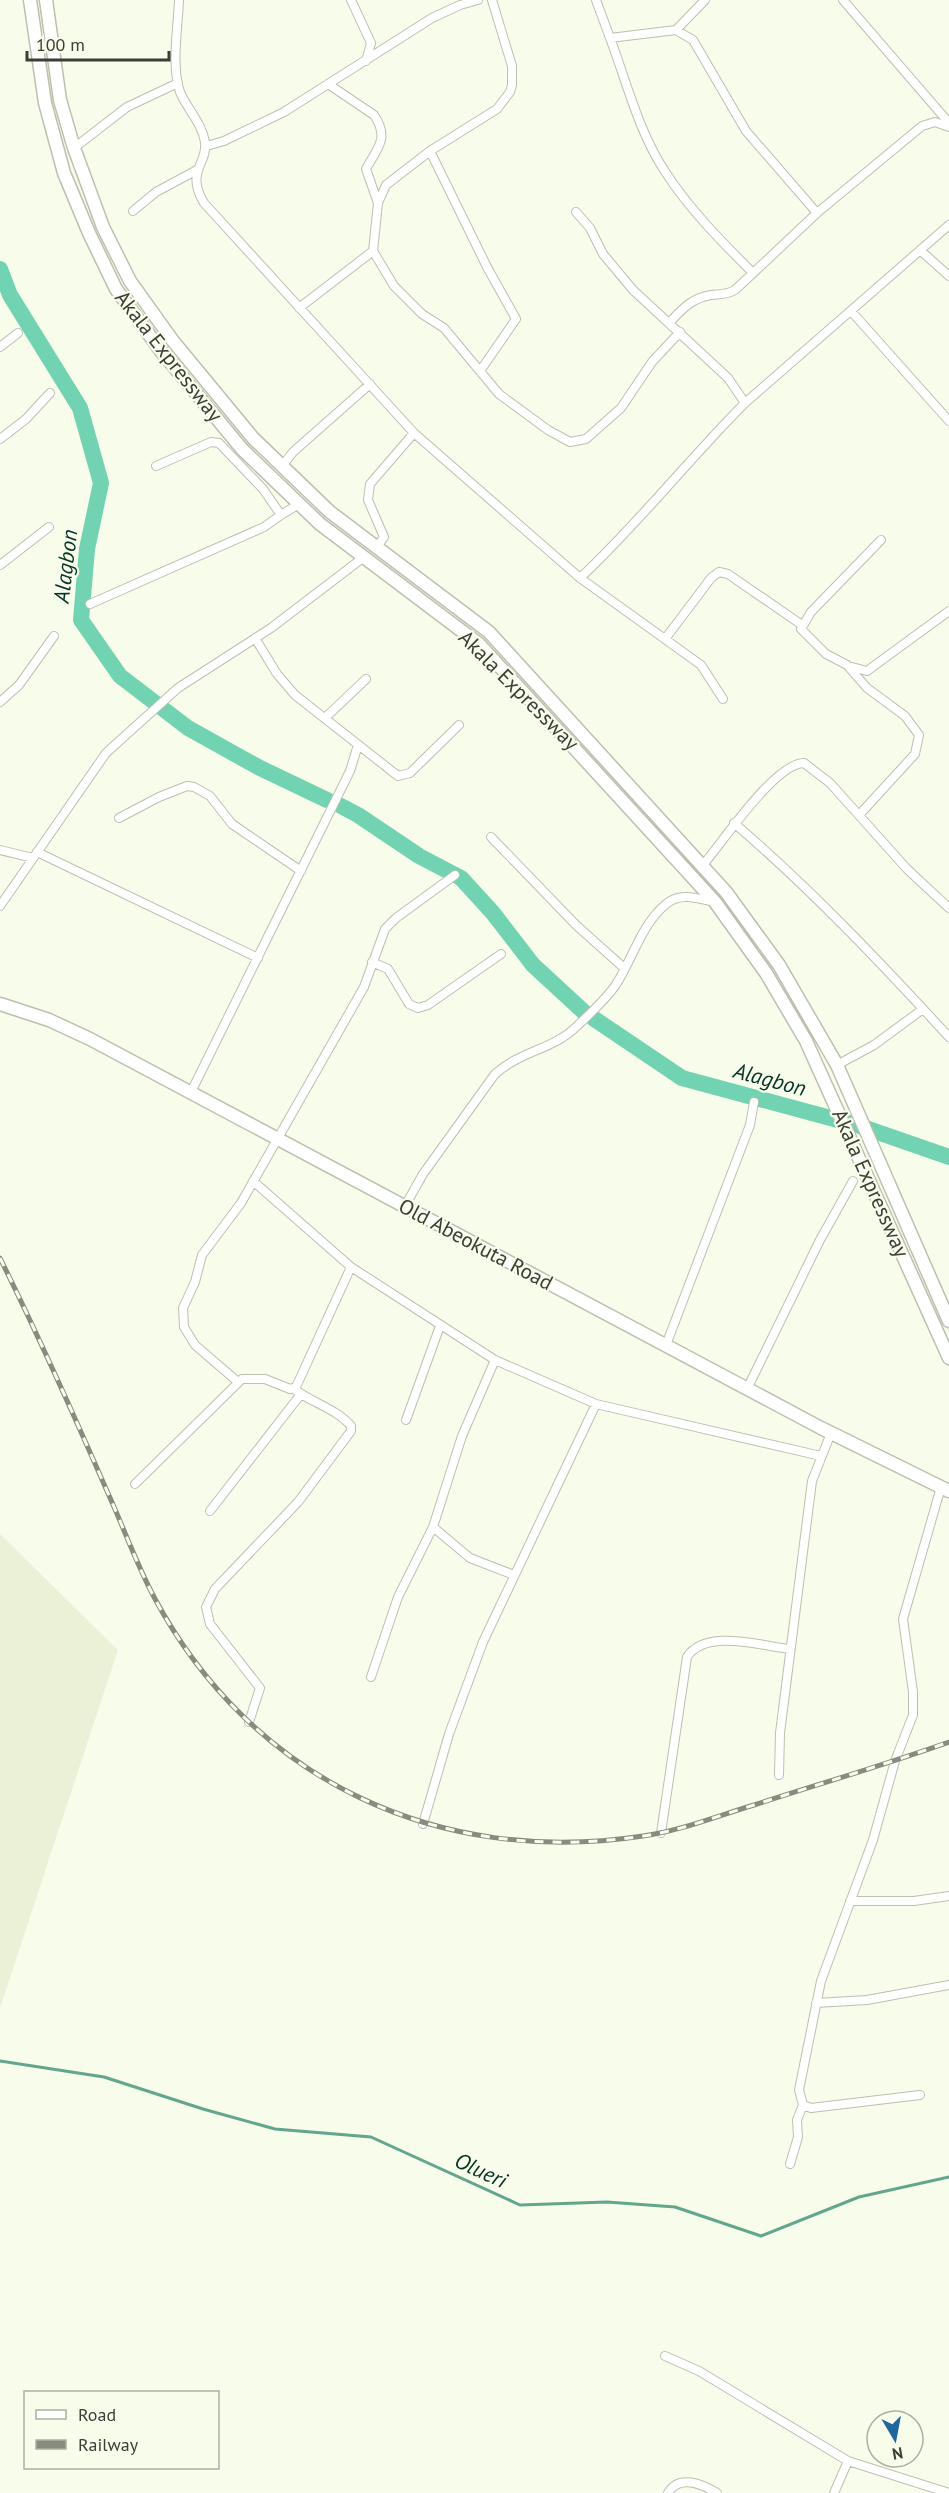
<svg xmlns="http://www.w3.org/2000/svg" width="949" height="2493" viewBox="0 0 949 2493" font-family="'PT Sans',sans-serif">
  <rect width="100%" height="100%" fill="#f8fcea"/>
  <path fill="#ebf1d7" d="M0,1534L118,1650L0,2008Z"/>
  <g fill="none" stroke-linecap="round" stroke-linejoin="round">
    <path stroke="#61a68d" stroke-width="3" d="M0,2061L104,2077L203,2109L275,2129L371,2137L520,2205L607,2202L675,2207L761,2236L859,2197L949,2177"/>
    <path stroke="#71d3b2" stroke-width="16" d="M0,269L10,295L80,408L101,483L87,549L81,620L120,676L188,728L260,768L327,800
      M341,806L358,815L419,856L461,878L493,913L533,965L584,1012
      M593,1018L682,1078L860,1126L949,1157"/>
    <g stroke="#bcc0af" stroke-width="10">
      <path id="minor" d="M179,0C178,28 171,65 180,92C187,109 202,123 205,142C208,164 185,171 204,203L414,433L580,578L701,665L723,699
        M351,0L371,43L366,61
        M492,0L512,66V85L510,92L497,109L430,151L386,185L378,203L373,251L394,286L422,314L444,328L499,394L548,430L570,442L586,439L621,408L652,362L680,332
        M596,0L610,38
        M843,0L949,123
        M676,30L705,0
        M328,84L374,115C390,139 377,148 366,169L378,203
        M206,146L224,141L284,112L432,18L460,5L478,0
        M74,148L127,107L178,83
        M430,151L487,267L516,319L480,371
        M133,211L156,192L197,170
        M576,212L590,228L603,254L633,290L728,378L745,403
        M920,250L949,276
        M753,273C722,242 690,210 666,173C639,133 627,83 610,38L676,30L693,40L746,131L817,213
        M299,308L373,251
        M851,311L949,421
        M670,322C682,309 692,298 711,295C720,294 726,295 735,290L817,213L922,126L935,122L949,127
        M0,347L18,333
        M0,439L26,419L50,393
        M282,466L293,452L370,384
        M281,515L299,504
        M377,547L384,537L368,500L370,484L414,433
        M0,565L49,527
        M580,578C639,523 688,460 745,403L949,225
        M90,604L264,527L281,515L263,489L219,443L211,442L156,466
        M255,638L277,674L295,695L398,776L410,773L459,725
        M665,639L711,578L719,572L728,574L802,625
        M852,667L867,671L949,611
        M0,702L19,685L54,636
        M326,717L366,679
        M860,814L915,754L919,735L905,716L867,688L847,665L826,654L801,629L811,612L881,540
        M119,818L159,797L187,786L194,787L210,796L232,824L301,871
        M734,823C813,891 879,961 949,1037
        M491,837L576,925L624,968
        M0,850L33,858
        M37,852L258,958
        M703,865C722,843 775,763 804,763L830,783L907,869L949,908
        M0,906L106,753L178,688L271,628L364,557
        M372,962L388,969L409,1004L418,1008L428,1005L501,954
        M837,1065L874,1045L923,1009
        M191,1092L350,771L358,745
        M253,1181L351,1267L495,1360L596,1404L821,1456
        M405,1206L423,1174L495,1074C522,1050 553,1050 577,1026C590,1014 605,1000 615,986C633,959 640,926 666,904C680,892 697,898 714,902
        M666,1345L750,1125L754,1102
        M238,1382L195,1345L184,1327L183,1308L195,1282L202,1255L241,1203L364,987L385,929L396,918L455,875
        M747,1389L820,1240L853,1181
        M406,1420L440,1326
        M135,1484L242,1379H265L290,1389L296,1387L351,1267
        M210,1511L301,1394
        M433,1527L470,1558L514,1575
        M371,1677L398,1597L433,1527L462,1436L495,1360
        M249,1722L260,1688L210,1624L206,1607L215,1589L298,1502L351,1431V1426C337,1409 312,1403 294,1389
        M779,1775L780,1733L812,1481L831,1433
        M423,1824L449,1734L483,1642L596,1404
        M661,1833L687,1657C706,1628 761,1646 790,1649
        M850,1901H914L949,1896
        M816,2003L867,2000L949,1985
        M920,2095L811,2108L803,2105L799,2090L821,1981L873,1840L895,1761L913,1715V1692L903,1619L941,1487
        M790,2164L798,2137L797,2120L803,2105
        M665,2356L699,2371L848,2461L949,2493
        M668,2493C679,2474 702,2484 717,2493
        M834,2493L848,2461"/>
    </g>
    <g stroke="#bcc0af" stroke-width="15">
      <path id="primary" d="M30,0L45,103L64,173L89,233L116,289L161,351L242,449L320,524L479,644L715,902L766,973L806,1041L949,1358
        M46,0L60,100L74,148L103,227L130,281L173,341L253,438L330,512L489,632L726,892L779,965L837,1065L949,1321"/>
    </g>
    <g stroke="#bcc0af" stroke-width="15">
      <path id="trunk" d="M0,1004L49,1020L90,1039L821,1428L949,1491"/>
    </g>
    <use href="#minor" stroke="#fff" stroke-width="8"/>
    <use href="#primary" stroke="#fff" stroke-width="12"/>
    <use href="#trunk" stroke="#fff" stroke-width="12"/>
    <g stroke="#888b7f" stroke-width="5">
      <path id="rail" d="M0,1258C38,1335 73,1413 107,1491C123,1526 136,1563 154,1597C252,1781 439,1867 643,1836C680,1831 717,1816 754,1805C819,1784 884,1765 949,1742"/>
    </g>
    <use href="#rail" stroke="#f8fcea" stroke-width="3" stroke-dasharray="9" stroke-linecap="butt"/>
  </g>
  <g text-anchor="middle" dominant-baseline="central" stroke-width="4.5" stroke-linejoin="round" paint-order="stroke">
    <g font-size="21" fill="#3b3d36" stroke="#f8fcea">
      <text transform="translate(169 356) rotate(52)">Akala Expressway</text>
      <text transform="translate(519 690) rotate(45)">Akala Expressway</text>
      <text transform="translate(871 1183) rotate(66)">Akala Expressway</text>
      <text transform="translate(476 1244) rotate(28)">Old Abeokuta Road</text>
    </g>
    <g font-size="22" font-style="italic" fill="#053426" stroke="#f8fcea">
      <text transform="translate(65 566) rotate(-83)">Alagbon</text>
      <text transform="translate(770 1079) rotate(15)">Alagbon</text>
      <text transform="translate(481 2170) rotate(25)">Olueri</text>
    </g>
  </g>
  <rect x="24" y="2391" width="195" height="78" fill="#f8fcea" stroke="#acb0a2" stroke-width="1.5"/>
  <rect x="36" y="2410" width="30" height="9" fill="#ffffff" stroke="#acb0a2" stroke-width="1.5"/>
  <text x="78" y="2421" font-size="18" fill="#3b3d36">Road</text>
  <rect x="36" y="2440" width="30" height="9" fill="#888b7f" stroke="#acb0a2" stroke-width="1.5"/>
  <text x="78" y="2451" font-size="18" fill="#3b3d36">Railway</text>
  <g transform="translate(895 2439) rotate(170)"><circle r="28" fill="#f8fcea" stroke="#acb0a2" stroke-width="1.5"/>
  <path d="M0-4.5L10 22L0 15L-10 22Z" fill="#22679c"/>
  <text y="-9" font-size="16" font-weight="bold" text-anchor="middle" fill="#3b3d36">N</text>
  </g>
  <path d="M27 51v9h142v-9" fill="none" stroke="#3b3d36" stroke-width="3"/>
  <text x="36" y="51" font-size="18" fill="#3b3d36" stroke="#f8fcea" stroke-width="4.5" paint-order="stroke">100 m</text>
</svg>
